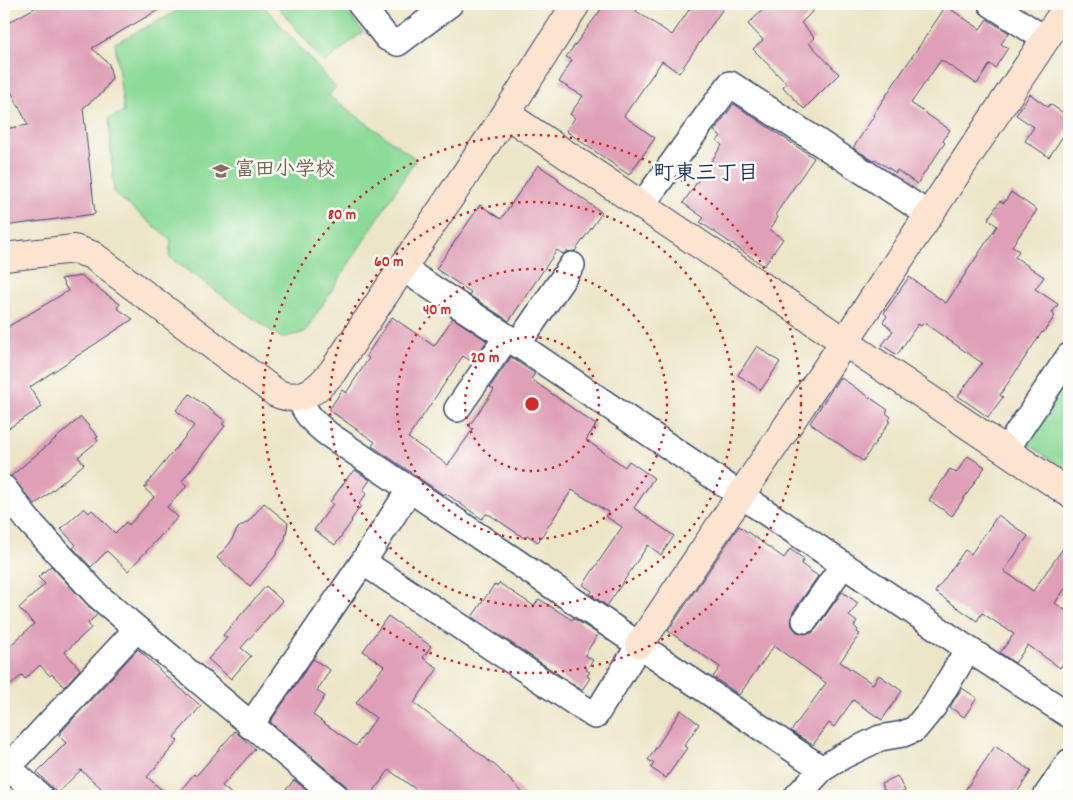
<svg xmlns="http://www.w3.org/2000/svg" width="1073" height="800" viewBox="0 0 1073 800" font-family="Dekko,'Klee One',sans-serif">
  <rect width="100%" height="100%" fill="#fdfcf7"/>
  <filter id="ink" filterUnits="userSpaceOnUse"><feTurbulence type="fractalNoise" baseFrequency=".02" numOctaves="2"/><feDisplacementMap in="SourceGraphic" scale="10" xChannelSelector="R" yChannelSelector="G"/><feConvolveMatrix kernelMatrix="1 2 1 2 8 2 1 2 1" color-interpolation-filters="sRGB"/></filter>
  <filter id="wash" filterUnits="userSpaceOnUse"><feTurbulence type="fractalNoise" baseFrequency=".0096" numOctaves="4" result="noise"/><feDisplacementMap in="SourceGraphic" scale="20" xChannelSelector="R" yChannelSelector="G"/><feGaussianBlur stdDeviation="1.12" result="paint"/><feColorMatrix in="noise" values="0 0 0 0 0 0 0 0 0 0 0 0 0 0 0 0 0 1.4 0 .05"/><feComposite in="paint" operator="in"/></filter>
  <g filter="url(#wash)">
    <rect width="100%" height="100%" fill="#ece5c7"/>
    <path fill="#8cda98" stroke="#54847b" d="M191,4H262L335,87L329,96L416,159L305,332L281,338L169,257L171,240L114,193L109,118L124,112L115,43Z
      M276,4H341L363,32L324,63Z
      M1069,376V472L1028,444Z"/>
    <g id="blocks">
      <path fill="#df9fb7" d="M42,4H169L92,48L109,64L112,78L102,93L83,108L95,214L4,226V129L28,125L4,77V25Z
        M605,4H641L636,11L672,35L693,4H726L679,73L662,61L624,116L655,138L629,175L566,131L575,118L570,114L583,96L559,82L572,60L566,57Z
        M769,4H820L801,23L815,38L809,43L839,74L804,109L783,87L786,83L753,49L763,40L748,24Z
        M946,6L980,29L987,19L1009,33L1001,44L1008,48L995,68L990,64L977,84L941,60L911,103L950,130L943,141L945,143L917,184L897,170L896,173L875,159L874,161L853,148L874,116L873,115Z
        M1030,94L1048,107L1050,104L1069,117V127L1049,157L1025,141L1034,127L1016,115Z
        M734,104L814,158L775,215L778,217L770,230L783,239L764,266L700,222L704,218L683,203L722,145L717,141L721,136L714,131Z
        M538,165L559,179L557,180L602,213L575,251L566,252L563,254L557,250L509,321L469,295L471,292L436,269L480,205L501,219Z
        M1011,192L1037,210L1012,246L1019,251L1015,257L1044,277L1035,289L1058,304L1052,313L1055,316L1043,333L1042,332L1000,395L1003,397L988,417L958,396L982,363L924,323L921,326L918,324L897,355L882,345L893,331L883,322L887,316L884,313L909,277L946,303L997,226L988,219L1000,201L1004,203Z
        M81,276L120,304L117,308L133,319L30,387L42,407L4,431V329L68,291L61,279Z
        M392,317L434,346L453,318L487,341L472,362L463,356L408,438L448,465L473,429L469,426L494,390L490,387L511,357L535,374L531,379L596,425L586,440L625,467L629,461L654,478L634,508L674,536L661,555L648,545L607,606L590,594L592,591L583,585L622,527L605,516L608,512L572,490L538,542L527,535L524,538L490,515L486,514L482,519L445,493L444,495L372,446L375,442L329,410L342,390L346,393L369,358L366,356Z
        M757,346L780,362L761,390L738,375Z
        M840,377L888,410L886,413L891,417L889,420L890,421L863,461L810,423Z
        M190,394L225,421L222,424L225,426L182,481L187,486L167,507L178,517L128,571L107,551L91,567L73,548L76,545L61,529L84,508L89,513L92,510L115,533L126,522L129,525L154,497L144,488L147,486L146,485L194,426L176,410Z
        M81,417L98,437L96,438L98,441L78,457L84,464L35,505L11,476Z
        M968,456L985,467L952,516L929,500L950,469L956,473Z
        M355,470L370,480L363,490L367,493L359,504L361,506L351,520L352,521L335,545L314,530L333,504L330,502L351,473L352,474Z
        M264,503L288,523L285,539L275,556L250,586L217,558L230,543L238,528L249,521Z
        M998,515L1028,536L1004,571L1033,591L1069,540V583L1055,603L1069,613V654L1060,668L1028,645L1015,663L1000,653L1014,634L982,613L977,621L935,592L965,550L971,554Z
        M739,526L784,558L790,549L804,559L801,564L818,576L793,612L791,618L792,626L797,632L804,634L812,633L816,629L842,592L858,603L849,616L857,622L854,626L858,630L857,632L860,634L840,662L873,684L879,675L902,691L882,720L853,700L834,727L829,723L813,745L791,731L826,683L774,646L739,695L713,677L720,667L668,631Z
        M51,566L97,615L88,623L91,628L65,652L80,669L64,687L52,674L50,676L40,665L25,679L22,675L4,691V651L34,624L19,608L45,584L38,577Z
        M499,583L534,606L539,599L572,620L573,618L598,634L585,655L593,660L586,670L590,672L587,676L590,678L582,690L472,617L494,585L497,586Z
        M266,586L282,601L241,648L251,656L231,679L208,659L227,638L223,635Z
        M388,616L431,646L423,658L438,668L414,703L497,767L526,796H425L389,770L370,796H350L349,791L345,785L312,757L313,756L301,748L270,722L313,659L330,670L317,691L325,696L313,715L356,746L376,718L356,703L384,666L363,651Z
        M138,649L167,677L201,706L174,737L178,741L147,777L169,796H110L81,770L57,793L37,772L66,743L59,736L61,732Z
        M962,688L977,698L964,717L950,707Z
        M681,710L699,724L684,746L687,748L666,778L651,768L654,763L648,760Z
        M235,731L255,749L222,786L234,796H176L194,774L196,776Z
        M995,746L1031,771L1015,796H961Z
        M897,776L905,791L895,796H887L881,784Z
        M294,780L314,796H281Z"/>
    </g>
  </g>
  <g filter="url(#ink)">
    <use href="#blocks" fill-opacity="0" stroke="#3a4a6e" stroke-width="1"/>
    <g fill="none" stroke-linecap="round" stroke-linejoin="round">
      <g stroke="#3a4a6e" stroke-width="28">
        <path id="street" d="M360,4L387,38L398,43L450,4
          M991,4L1045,39
          M642,205L730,84L928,214
          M402,268L507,337L968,649
          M518,344L572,265
          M299,397C305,414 314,423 328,434L822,769
          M457,409L507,337
          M1006,450L1069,356
          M4,488L27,519L98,596L336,796
          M363,562L595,716L640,644
          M805,620L843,565
          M250,726L363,562L410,489
          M8,767L40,796
          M4,772L136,630
          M797,796L822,769L843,756L880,738L903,734L915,729L934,706L968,649L1069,715
          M1046,796L1069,762"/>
      </g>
      <g stroke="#3a4a6e" stroke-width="30">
        <path id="secondary" d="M506,114L1069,493
          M4,257L74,249L92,255L276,393C301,404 318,390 333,371L506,114L576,4
          M640,644L845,341L1069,4"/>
      </g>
      <use href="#street" stroke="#fff" stroke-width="25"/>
      <use href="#secondary" stroke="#fde4d0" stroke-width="28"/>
    </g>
  </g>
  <g fill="none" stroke="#d62828" stroke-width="2.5" stroke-dasharray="2.5 5">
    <circle cx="532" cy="404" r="67"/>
    <circle cx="532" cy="404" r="135"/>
    <circle cx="532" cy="404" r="202"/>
    <circle cx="532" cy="404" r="269"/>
  </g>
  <defs>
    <g id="school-bare" transform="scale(1.35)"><path d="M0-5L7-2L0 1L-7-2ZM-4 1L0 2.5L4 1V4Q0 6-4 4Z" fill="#8d6e63" stroke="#fdfcf7" stroke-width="2.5" paint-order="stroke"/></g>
  </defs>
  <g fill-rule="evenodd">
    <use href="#school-bare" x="221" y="171"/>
  </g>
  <g text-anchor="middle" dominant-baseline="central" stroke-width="5" stroke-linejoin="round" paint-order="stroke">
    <g font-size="20" font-weight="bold" fill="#785e54" stroke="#fdfcf7" text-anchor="start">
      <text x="235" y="171">富田小学校</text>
    </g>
    <g font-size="21" font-weight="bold" fill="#1b2f5e" stroke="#fdfcf7">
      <text x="706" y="175">町東三丁目</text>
    </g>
  </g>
  <circle cx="532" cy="404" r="8" fill="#d62828" stroke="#fdfcf7" stroke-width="2.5"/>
  <g font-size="15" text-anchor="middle" font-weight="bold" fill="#d62828" stroke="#fdfcf7" stroke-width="5" stroke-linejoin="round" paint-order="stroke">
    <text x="342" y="219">80 m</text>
    <text x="389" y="266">60 m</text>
    <text x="437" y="314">40 m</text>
    <text x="485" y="362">20 m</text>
  </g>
  <rect width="1073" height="800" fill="none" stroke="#fdfcf7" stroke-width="20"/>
</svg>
